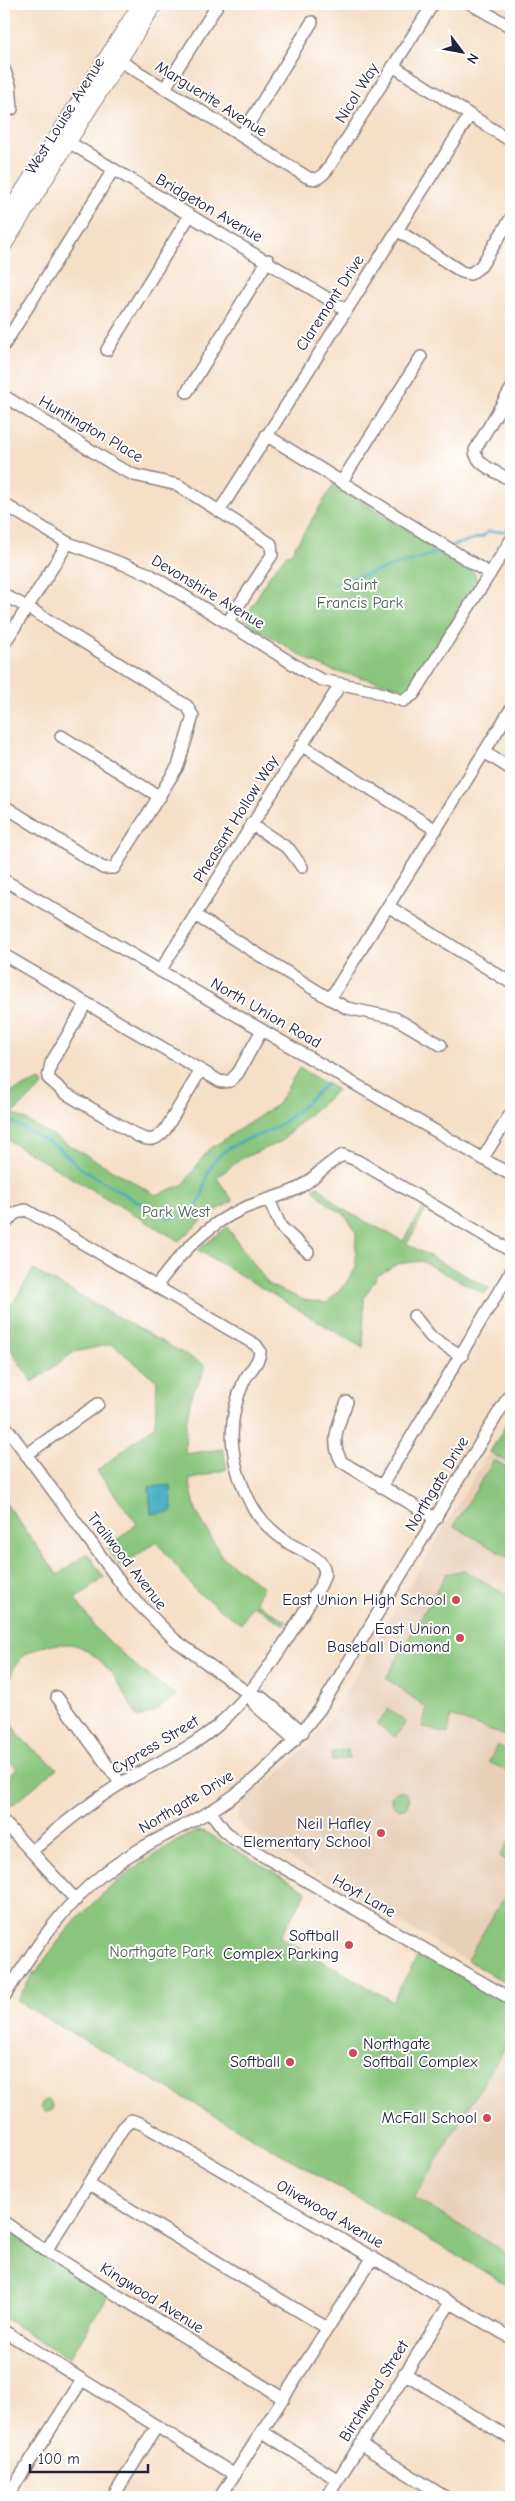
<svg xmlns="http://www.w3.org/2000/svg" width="515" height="2501" viewBox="0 0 515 2501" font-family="'Comic Neue',sans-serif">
  <rect width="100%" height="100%" fill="#fff"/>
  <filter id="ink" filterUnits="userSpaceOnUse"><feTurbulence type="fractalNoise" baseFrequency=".02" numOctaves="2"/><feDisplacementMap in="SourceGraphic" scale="10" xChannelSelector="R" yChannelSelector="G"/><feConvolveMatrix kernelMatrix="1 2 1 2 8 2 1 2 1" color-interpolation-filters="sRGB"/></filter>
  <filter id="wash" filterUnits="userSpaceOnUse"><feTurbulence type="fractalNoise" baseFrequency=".0096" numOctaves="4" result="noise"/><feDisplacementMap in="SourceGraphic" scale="20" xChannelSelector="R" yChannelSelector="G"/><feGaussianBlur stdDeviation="1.12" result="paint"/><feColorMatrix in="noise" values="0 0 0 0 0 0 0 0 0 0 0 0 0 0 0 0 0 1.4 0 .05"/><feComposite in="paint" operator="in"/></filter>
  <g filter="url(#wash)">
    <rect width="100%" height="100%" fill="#f5dfc6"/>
    <path fill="#e8cfb7" d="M511,1416V1986L314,1873L240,1826L237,1818L243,1803L287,1766L307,1747L331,1717Z
      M511,2037V2256L414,2199Z"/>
    <path fill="#89c57b" stroke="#56745b" d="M334,484L474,572L477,581L412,687L408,689L331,670L310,661L248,623L245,619L269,576L287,554L291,553Z
      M299,1068L337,1090L295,1127L282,1141L241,1159L220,1175L217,1178L233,1201L207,1216L179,1241L4,1138V1095L40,1080L43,1086L13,1113L156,1195L184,1184L208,1150L278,1104Z
      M319,1186L340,1208L403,1241L423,1207L426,1210L407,1244L489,1288L485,1294L421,1261L397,1264L377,1276L364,1298L363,1348L198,1250L227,1227L269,1285L304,1300L326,1303L345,1284L356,1268V1232L345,1215L329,1205L313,1189Z
      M33,1270L206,1366L191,1398L186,1423L185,1454L223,1449L227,1469L189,1480L196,1511L222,1557L263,1587L255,1602L286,1621L284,1625L253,1605L241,1624L197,1592L156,1541L122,1567L107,1548L137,1524L97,1471L155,1425L157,1381L112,1344L74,1352L33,1382C15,1359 0,1339 9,1309L4,1305V1300L12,1304Z
      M511,1416V1465L490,1452Z
      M494,1460L511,1470V1559L454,1526Z
      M4,1501L58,1575L87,1553L104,1578L75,1599L100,1633L137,1667L176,1696L152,1713L138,1718C123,1690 109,1660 78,1646C71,1643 60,1644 52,1645C7,1650 0,1693 15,1729C21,1741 45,1758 57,1768L6,1810L4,1808V1781L17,1769L4,1755Z
      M464,1570L511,1598V1738L451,1716L448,1734L422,1727L427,1708L386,1678L446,1574Z
      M389,1709L406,1722L395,1737L377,1724Z
      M497,1745L511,1752L510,1772L489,1762Z
      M348,1750L349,1759L332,1761L331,1752Z
      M391 1800a9 9 0 1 1 18 0a9 9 0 1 1-18 0Z
      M203,1831L307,1891L280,1937L392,2001L420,1953L511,2004V2037L414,2198L511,2256V2287L17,2001L34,1972L36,1973C73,1914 125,1869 186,1836L196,1832Z
      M510,1840L511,1841V1863L500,1856Z
      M511,1885V1986L467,1960Z
      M41 2106a6 6 0 1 1 12 0a6 6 0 1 1-12 0Z
      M11,2226L111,2291L69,2359L4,2318V2238Z"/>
    <path fill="#42abc1" stroke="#32667e" d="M171,1485L172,1512L151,1514L149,1487Z"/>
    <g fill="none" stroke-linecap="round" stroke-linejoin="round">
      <path stroke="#42abc1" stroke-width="2.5" d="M451,546L484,536L487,532L507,531V529L511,528
        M334,584L440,552L444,549
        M4,1117L57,1147L82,1169L141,1204L172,1218C216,1208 195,1183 217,1158C233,1140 259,1138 278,1126C294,1116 313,1095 328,1083"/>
    </g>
  </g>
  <g filter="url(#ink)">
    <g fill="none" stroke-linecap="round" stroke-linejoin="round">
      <g stroke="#8c8080" stroke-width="14">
        <path id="minor" d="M471,4L511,27
          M114,57L307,177C317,181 320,178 327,170L433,4
          M393,66L511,141
          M4,69L10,85L12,109
          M165,88L218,4
          M241,136L312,22
          M62,138L345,309
          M397,230L462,272L470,274L481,266L511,218
          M4,345L113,170
          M107,350L190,215
          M511,389L475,450C475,465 499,473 511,480
          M187,392L268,260
          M4,396L116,466L134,475L178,485L271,544L272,555L227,623
          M266,435L490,574
          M342,481L421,357
          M4,504L68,543L149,574L306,672L322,680L371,690L403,701L414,694L511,540
          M220,510L470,115
          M4,595L27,607L187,706L193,716L178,766L114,868H103L4,806
          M4,644L68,543
          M61,736L160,797
          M301,745L436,830
          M484,752L511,769
          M251,824L289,849L302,867
          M4,880L511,1175
          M388,906L511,983
          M195,915L330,999L347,1008L395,1018L441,1045
          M4,955L221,1082L230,1081L238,1073L262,1030
          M160,971L340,685
          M330,999L511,709
          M86,1004L51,1063L48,1078L65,1093L138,1136C151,1142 156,1140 165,1130L201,1070
          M483,1158L511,1113
          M269,1200L281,1227L308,1252
          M4,1227C10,1217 14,1212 26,1210L256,1345L260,1351C260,1362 249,1371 244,1381C225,1423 230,1466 252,1506C260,1520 274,1533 287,1542C297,1549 320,1556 324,1568C326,1575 323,1580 320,1586C289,1635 261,1687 217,1726C188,1751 152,1764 120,1784C88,1804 60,1826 32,1851
          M157,1285C180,1254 206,1225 242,1209C260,1201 279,1197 297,1189C314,1180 326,1163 343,1155L358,1161L511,1251
          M414,1316L431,1337L462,1356
          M347,1402C339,1422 329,1442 342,1462L436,1519
          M4,1424L128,1593L175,1640L249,1694L261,1697L303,1732
          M26,1455L98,1404
          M381,1487L511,1271
          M249,1694L255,1705L295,1740
          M57,1697L121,1784
          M210,1811L224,1830L234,1839L511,1999
          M4,1822L76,1900
          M4,1997C32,1952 63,1904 107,1871C138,1847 175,1831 209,1812C253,1786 289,1749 320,1709L511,1392
          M88,2184L327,2328
          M4,2222L46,2251L284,2399
          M46,2251L123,2128L131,2120L142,2124L511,2338
          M4,2331L235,2475
          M404,2373L511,2439
          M263,2432L338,2480
          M360,2444L445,2497
          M7,2497L82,2380
          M113,2497L157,2426
          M220,2497L373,2257
          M327,2497L450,2303"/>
      </g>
      <g stroke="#8c8080" stroke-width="16">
        <path id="major" d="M4,220L140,4
          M4,246L155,4"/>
      </g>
      <use href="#minor" stroke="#fff" stroke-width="11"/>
      <use href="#major" stroke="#fff" stroke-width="14"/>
    </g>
  </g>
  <g fill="#d1495b" stroke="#fff" stroke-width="2">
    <circle cx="456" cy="1600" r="5"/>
    <circle cx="460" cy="1638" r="5"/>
    <circle cx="381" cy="1833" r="5"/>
    <circle cx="349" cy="1945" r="5"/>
    <circle cx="353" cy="2053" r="5"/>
    <circle cx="290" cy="2062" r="5"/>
    <circle cx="487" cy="2118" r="5"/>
  </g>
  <g text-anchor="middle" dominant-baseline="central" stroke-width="4" stroke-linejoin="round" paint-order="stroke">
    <g font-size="16" fill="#22223b" stroke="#fff">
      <text transform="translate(357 93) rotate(-58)">Nicol Way</text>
      <text transform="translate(211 99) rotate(32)">Marguerite Avenue</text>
      <text transform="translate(65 116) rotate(-58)">West Louise Avenue</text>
      <text transform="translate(209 208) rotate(30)">Bridgeton Avenue</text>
      <text transform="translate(330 303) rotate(-57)">Claremont Drive</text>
      <text transform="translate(91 429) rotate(30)">Huntington Place</text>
      <text transform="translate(208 592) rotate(31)">Devonshire Avenue</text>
      <text transform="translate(236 819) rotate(-58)">Pheasant Hollow Way</text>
      <text transform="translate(266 1013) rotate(30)">North Union Road</text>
      <text transform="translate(437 1484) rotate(-59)">Northgate Drive</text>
      <text transform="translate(127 1561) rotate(52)">Trailwood Avenue</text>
      <text transform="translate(155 1745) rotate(-31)">Cypress Street</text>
      <text transform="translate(186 1802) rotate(-31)">Northgate Drive</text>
      <text transform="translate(364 1896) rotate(30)">Hoyt Lane</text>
      <text transform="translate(330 2214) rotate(30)">Olivewood Avenue</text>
      <text transform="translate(152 2298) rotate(32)">Kingwood Avenue</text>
      <text transform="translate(374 2391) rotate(-58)">Birchwood Street</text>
    </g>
    <g font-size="16" fill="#4b6355" stroke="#fff">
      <text x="360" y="585">Saint<tspan x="360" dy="18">Francis Park</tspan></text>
      <text x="176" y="1212">Park West</text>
      <text x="161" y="1952">Northgate Park</text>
    </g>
    <g font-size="16" fill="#22223b" stroke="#fff" text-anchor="end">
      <text x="446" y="1600">East Union High School</text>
      <text x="450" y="1629">East Union<tspan x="450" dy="18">Baseball Diamond</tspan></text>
      <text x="371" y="1824">Neil Hafley<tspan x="371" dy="18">Elementary School</tspan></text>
      <text x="339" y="1936">Softball<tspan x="339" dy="18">Complex Parking</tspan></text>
      <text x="363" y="2044" text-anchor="start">Northgate<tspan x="363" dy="18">Softball Complex</tspan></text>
      <text x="280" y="2062">Softball</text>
      <text x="477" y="2118">McFall School</text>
    </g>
  </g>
  <rect width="515" height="2501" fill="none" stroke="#fff" stroke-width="20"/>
  <g transform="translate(462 52) rotate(122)" stroke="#ffffff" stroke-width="4" paint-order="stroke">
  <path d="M0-4L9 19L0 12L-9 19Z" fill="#22223b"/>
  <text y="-8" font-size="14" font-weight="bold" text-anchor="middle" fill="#22223b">N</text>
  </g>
  <path d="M30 2464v8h118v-8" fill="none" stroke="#22223b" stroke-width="2.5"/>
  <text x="38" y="2464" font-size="15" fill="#22223b" stroke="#ffffff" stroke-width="4" paint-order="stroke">100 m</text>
</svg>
